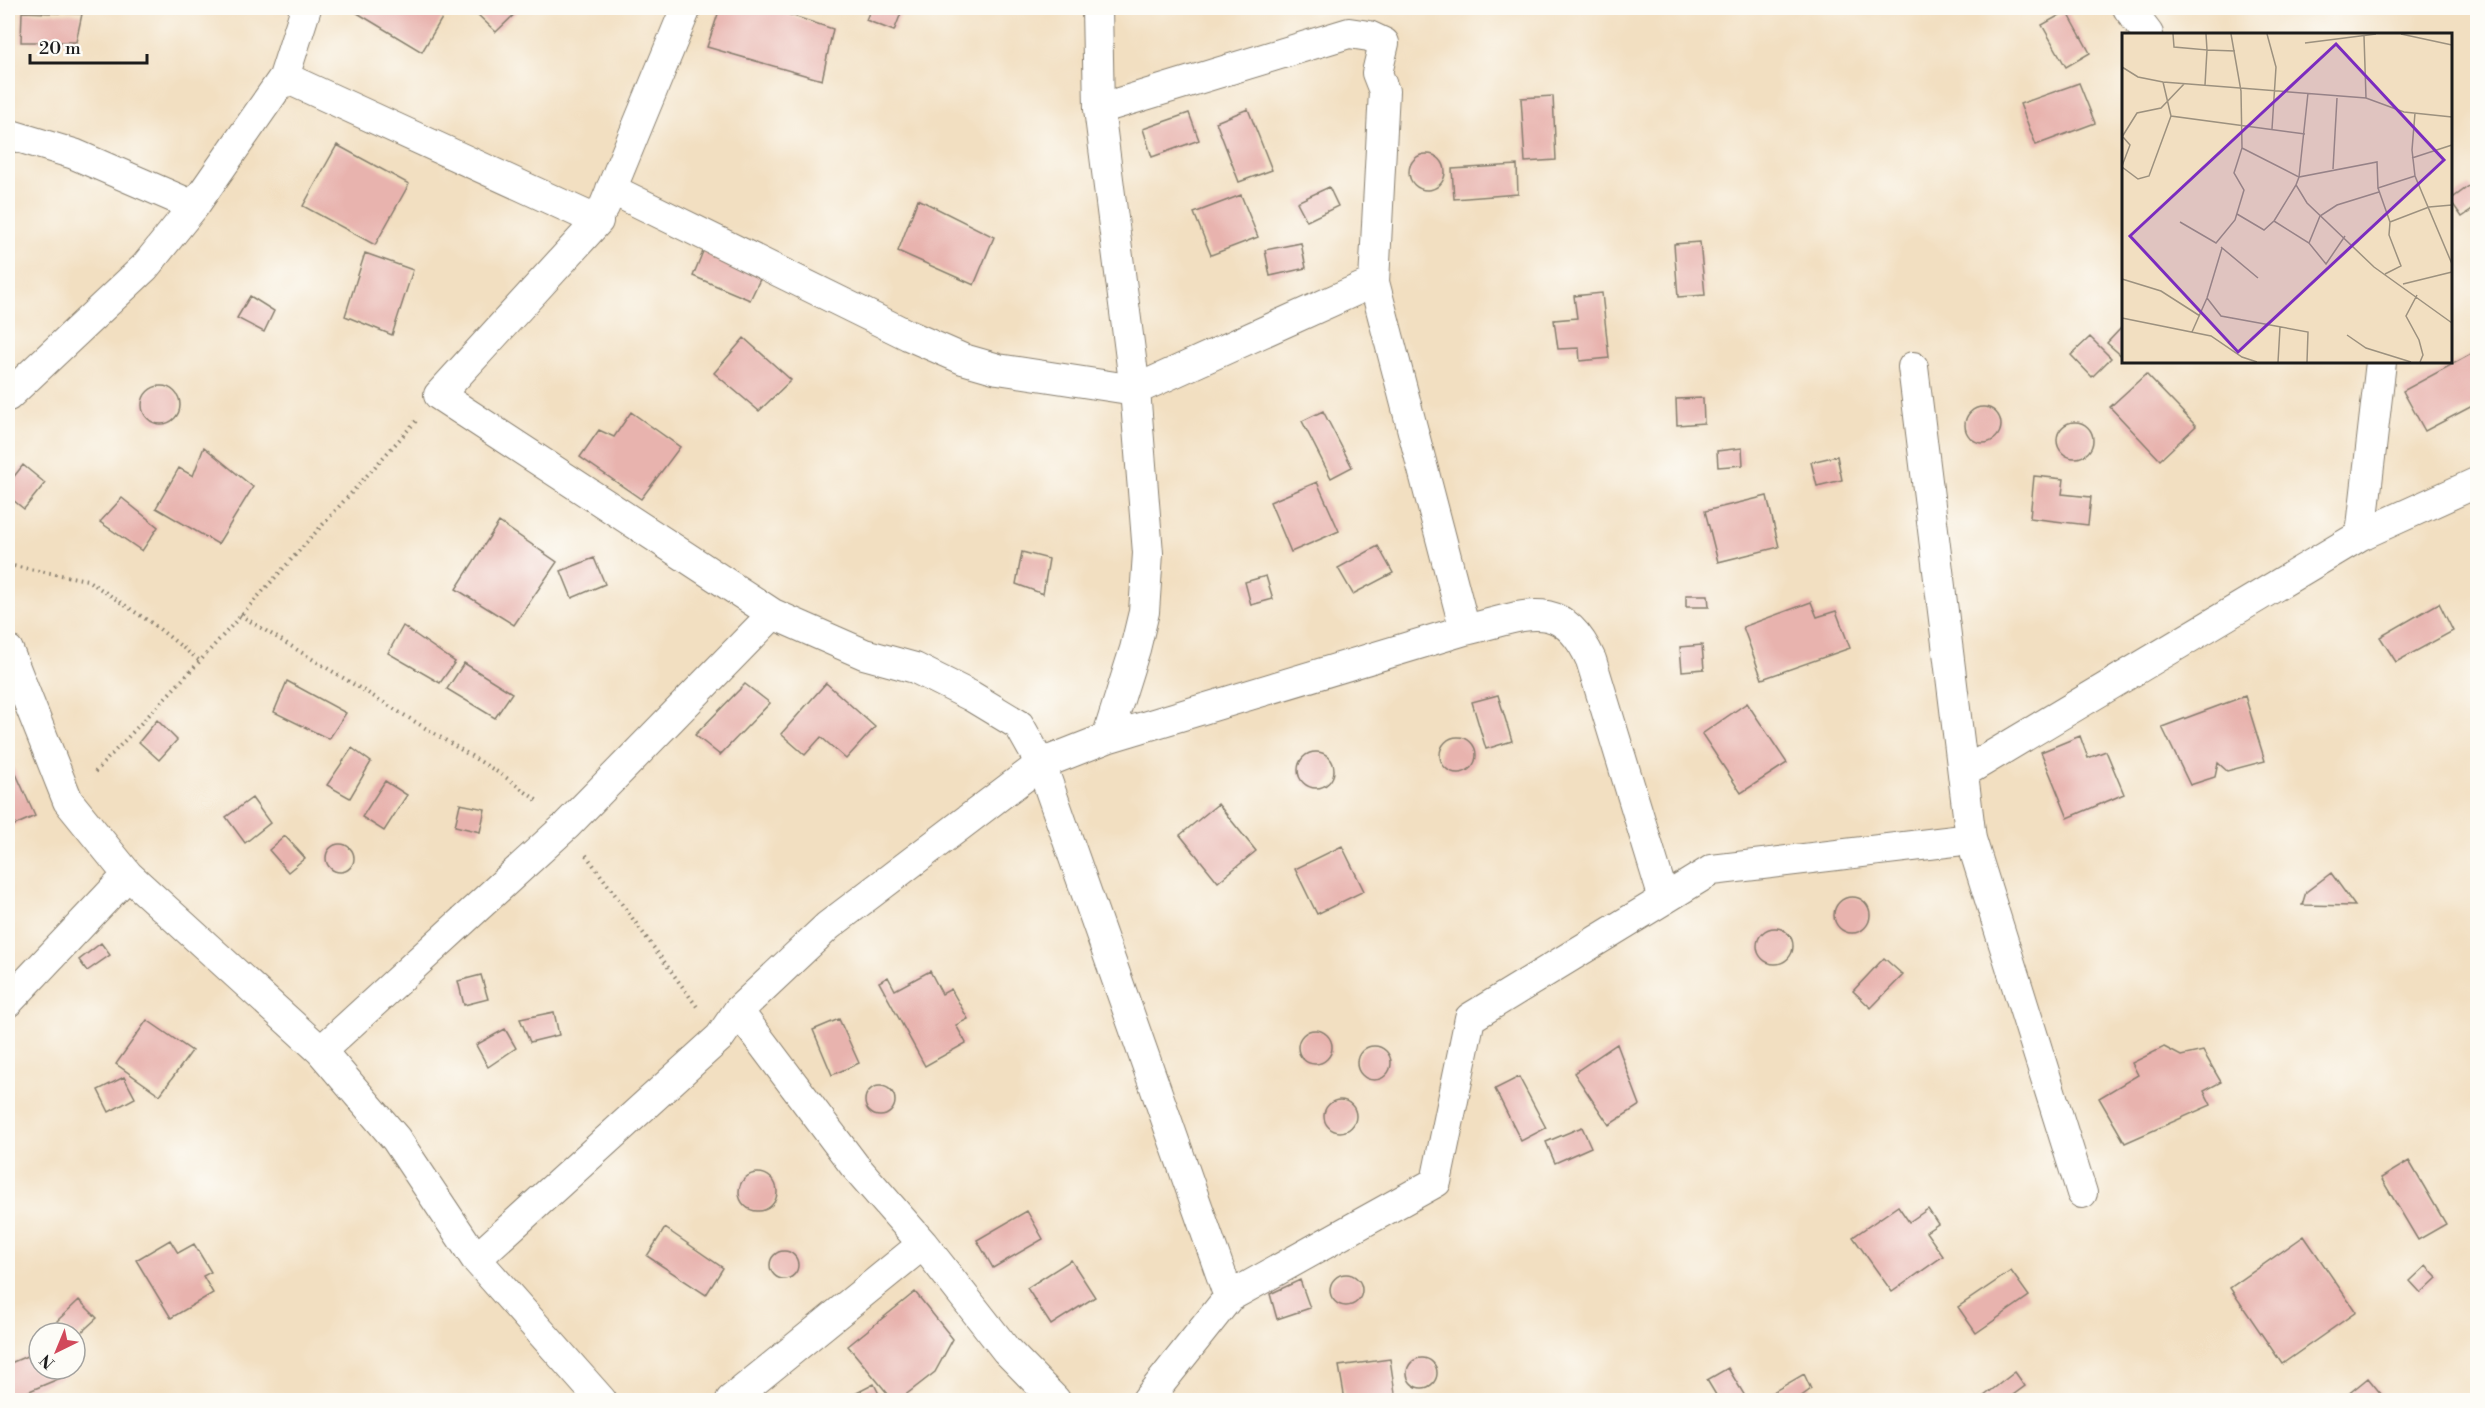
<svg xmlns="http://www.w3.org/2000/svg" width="2485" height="1408" viewBox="0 0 2485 1408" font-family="'Libre Bodoni',serif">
  <rect width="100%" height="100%" fill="#fdfcf7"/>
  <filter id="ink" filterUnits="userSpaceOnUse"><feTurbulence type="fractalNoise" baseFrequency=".0167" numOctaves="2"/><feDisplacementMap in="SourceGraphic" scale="12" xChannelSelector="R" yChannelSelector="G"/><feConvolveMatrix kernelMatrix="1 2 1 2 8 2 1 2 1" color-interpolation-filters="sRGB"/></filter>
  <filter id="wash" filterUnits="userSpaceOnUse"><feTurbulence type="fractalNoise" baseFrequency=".008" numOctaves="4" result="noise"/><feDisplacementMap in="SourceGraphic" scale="24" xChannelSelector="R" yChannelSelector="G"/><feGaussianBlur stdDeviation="1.35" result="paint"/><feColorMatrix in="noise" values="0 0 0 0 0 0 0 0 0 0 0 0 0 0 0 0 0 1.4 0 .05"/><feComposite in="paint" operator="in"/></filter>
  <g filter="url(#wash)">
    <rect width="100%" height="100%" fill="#f2dfc1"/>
    <g id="blocks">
      <path fill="#e8b3ae" d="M357,8H448L422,52L354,11Z
        M479,8H521L496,32L475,12Z
        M720,8H769L833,29L822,80L707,47Z
        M871,8H903L894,31L866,20Z
        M2067,11L2090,53L2066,67L2042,25Z
        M22,12L82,14L76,42H21Z
        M2079,83L2095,123L2036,145L2020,104Z
        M1553,96L1556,160L1525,162L1521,98Z
        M1248,109L1272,170L1239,182L1216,122Z
        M1189,113L1199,140L1152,157L1143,129Z
        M337,145L409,184L375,245L303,206Z
        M1409 172a18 18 0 1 1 36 0a18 18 0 1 1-36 0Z
        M1517,165L1518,194L1454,199L1452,169Z
        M2469,186L2478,196V206L2462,217L2450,200Z
        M1329,187L1338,206L1307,221L1297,202Z
        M1241,195L1258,237L1211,255L1194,213Z
        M918,199L994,237L974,285L898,251Z
        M1700,242L1705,295L1678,297L1674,244Z
        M1301,243L1306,268L1270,276L1265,250Z
        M704,249L762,275L750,300L693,276Z
        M365,253L413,270L392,335L345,316Z
        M1602,293L1609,358L1580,361L1579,348L1558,349L1554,320L1577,318L1574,296Z
        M250,296L274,311L264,332L237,318Z
        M2124,325V358L2107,343Z
        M2090,337L2111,358L2092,377L2071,355Z
        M744,338L791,380L759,411L714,373Z
        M2473,353L2478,362V403L2425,431L2403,391Z
        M2146,374L2196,426L2160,460L2110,407Z
        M142 405a19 19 0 1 1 38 0a19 19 0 1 1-38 0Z
        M1703,398L1704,423L1677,425L1676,399Z
        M1965 425a18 18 0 1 1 36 0a18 18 0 1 1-36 0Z
        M1323,411L1352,467L1331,478L1302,421Z
        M631,412L680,447L641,499L580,457L599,430L614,437Z
        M2057 440a18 18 0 1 1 36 0a18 18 0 1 1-36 0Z
        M204,447L253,487L218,544L156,508L179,468L193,476Z
        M1742,448L1743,465L1718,467L1717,451Z
        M1837,456L1842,480L1817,486L1811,462Z
        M23,465L45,483L24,509L8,496V484Z
        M2034,476L2064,479L2062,494L2091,497L2088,525L2030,518Z
        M1317,482L1339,531L1291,552L1270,502Z
        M1767,496L1779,547L1718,562L1705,511Z
        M122,498L158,527L142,551L100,522Z
        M499,522L557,562L514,625L456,589Z
        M1378,546L1393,573L1353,594L1338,568Z
        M1022,552L1049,559L1043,594L1016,584Z
        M594,558L605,584L572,598L561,571Z
        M1266,576L1273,599L1251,605L1245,582Z
        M1686,595H1708L1709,607H1686Z
        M1811,602L1817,617L1836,611L1850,648L1762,679L1743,627Z
        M2439,603L2453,631L2396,662L2380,637Z
        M403,626L455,662L440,683L388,653Z
        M1702,645L1704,669L1682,671L1680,647Z
        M464,663L512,693L495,718L447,689Z
        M287,681L346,713L329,739L274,712Z
        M826,683L875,727L846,759L821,737L805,755L781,734Z
        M745,684L770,703L720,755L695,735Z
        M1498,695L1512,741L1486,749L1472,702Z
        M2245,696L2265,761L2227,771L2218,763L2215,777L2190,785L2162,727Z
        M1747,703L1787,763L1741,793L1702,734Z
        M157,720L177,740L159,760L139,742Z
        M2080,736L2088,758L2106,751L2124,794L2068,818L2041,752Z
        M1440 755a18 18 0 1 1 36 0a18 18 0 1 1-36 0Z
        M352,748L371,762L350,798L327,785Z
        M1298 770a18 18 0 1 1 36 0a18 18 0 1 1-36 0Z
        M8,756L35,816L8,828Z
        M385,781L407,795L384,831L362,817Z
        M252,798L270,823L245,843L226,817Z
        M460,804L485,809L480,832L455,826Z
        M1218,804L1256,851L1218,882L1180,835Z
        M285,836L305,858L288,872L269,850Z
        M326 858a14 14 0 1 1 28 0a14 14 0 1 1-28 0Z
        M1342,846L1364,891L1317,914L1295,869Z
        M2331,873L2355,906L2302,905L2306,892Z
        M1834 915a18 18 0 1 1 36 0a18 18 0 1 1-36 0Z
        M1757 946a18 18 0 1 1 36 0a18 18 0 1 1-36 0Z
        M101,943L110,955L87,971L79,960Z
        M1884,958L1903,975L1871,1008L1853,991Z
        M930,971L942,994L951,989L968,1019L956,1025L966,1043L925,1066L879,982L888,977L895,990Z
        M481,975L488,999L464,1005L458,981Z
        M554,1012L559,1035L530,1042L520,1019Z
        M839,1019L859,1063L832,1075L813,1030Z
        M147,1020L192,1051L160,1095L116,1064Z
        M505,1029L516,1048L488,1067L476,1045Z
        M1298 1047a17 17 0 1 1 34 0a17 17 0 1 1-34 0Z
        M1617,1044L1640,1105L1609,1125L1574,1073Z
        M1357 1063a17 17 0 1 1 34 0a17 17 0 1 1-34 0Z
        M2164,1047L2181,1056L2203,1051L2221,1082L2204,1091L2211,1105L2125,1143L2099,1098L2138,1075L2132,1063Z
        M124,1077L135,1098L109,1112L98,1090Z
        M1519,1077L1546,1128L1521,1141L1495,1089Z
        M865 1101a15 15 0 1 1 30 0a15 15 0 1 1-30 0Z
        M1324 1116a16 16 0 1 1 32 0a16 16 0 1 1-32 0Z
        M1582,1127L1591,1147L1555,1163L1546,1142Z
        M2409,1161L2446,1224L2418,1240L2381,1178Z
        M739 1192a19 19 0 1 1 38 0a19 19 0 1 1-38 0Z
        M1898,1206L1909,1222L1928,1209L1938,1224L1926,1232L1943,1256L1892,1292L1853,1237Z
        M1027,1211L1043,1239L993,1268L977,1240Z
        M665,1228L723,1268L706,1295L647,1256Z
        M2304,1236L2356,1312L2282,1364L2230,1288Z
        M170,1240L178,1253L194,1244L211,1272L203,1276L213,1293L171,1318L136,1260Z
        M770 1265a14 14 0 1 1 28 0a14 14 0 1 1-28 0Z
        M1071,1260L1095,1297L1051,1325L1027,1288Z
        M2426,1266L2437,1278L2421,1293L2410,1281Z
        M2011,1271L2029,1296L1976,1333L1958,1307Z
        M1330 1290a16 16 0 1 1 32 0a16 16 0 1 1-32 0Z
        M1300,1280L1310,1308L1277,1319L1270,1294Z
        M915,1292L953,1339L935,1372L899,1400H893L848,1346Z
        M79,1300L97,1318L75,1338V1333H69L57,1321Z
        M39,1351V1369H68L70,1374L8,1400V1364Z
        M1407 1373a15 15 0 1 1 30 0a15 15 0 1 1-30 0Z
        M1390,1359L1396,1400H1345L1339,1366Z
        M1728,1368L1745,1396L1733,1400H1719L1707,1380Z
        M2015,1372L2025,1386L2006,1400H1979Z
        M1804,1374L1811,1389L1796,1400H1773L1768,1395Z
        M2368,1378L2386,1400H2341Z
        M874,1384L882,1400H849L847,1398Z"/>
    </g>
  </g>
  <g filter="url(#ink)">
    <use href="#blocks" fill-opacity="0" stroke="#877e6e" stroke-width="1.5"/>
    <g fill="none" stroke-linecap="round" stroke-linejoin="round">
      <g stroke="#877e6e" stroke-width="32">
        <path id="minor" d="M1097,8L1099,109L1135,390L1148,553L1144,612L1135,649L1107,738L1041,764L1229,1297
          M2128,8L2148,34
          M284,77L598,221L439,395L773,614L864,654L915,668L971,696L1019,725L1041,764L828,926L738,1011L720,1037L476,1259
          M1099,109L1349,33L1369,36L1384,43L1377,73L1384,91L1374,282L1465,630C1523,617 1561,593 1591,660L1664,899
          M8,134L74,154L194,206
          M611,189L908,335L963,359L998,369L1135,390L1374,282
          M604,207L686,8
          M1913,367L1971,839
          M8,396L145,267L194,206L284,77L306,8
          M2361,535L2381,362
          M8,650L68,801L128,875L321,1051L396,1139L476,1259L601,1400
          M1107,738L1465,630
          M1963,773L2361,535L2478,482
          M8,1002L128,875
          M738,1011L854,1165L923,1244L1006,1350L1055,1400
          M321,1051L566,826L773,614
          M731,1400L923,1244
          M1147,1400L1229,1297L1436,1182L1470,1018L1712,870L1971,839L2082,1193"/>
      </g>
      <path stroke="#877e6e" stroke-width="4" stroke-dasharray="1.5 4.5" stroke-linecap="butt" d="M8,565L87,580L153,624L200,661
        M240,615L504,776L539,802
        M95,772L200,661L416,421
        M586,855L698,1008"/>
      <use href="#minor" stroke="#fff" stroke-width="30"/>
    </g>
  </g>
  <g transform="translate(2122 33)">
    <rect width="330" height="330" fill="#f2dfc1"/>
    <path fill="none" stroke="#9c917f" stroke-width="1.5" d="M51,1L52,14L85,17L84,1M145,1L154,34L150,96M279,1L330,12M242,3L244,65M183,10L254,1M0,34L16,44L41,49L244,65L282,79L330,84M41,49L49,83L183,101M83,52L85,17L113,18M186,60L177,144L255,129L256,155L293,143M293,80L290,117L293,143L330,231M0,104L15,80L39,75L62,51M120,115L177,144L174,152L185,170L252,234L330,290M290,125L330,112M0,133L8,112L1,104M0,134L16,146L27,143L49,83M211,136L215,65M256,155L268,189L307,174L330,172M115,181L142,197L152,188L187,210L204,231L223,203M152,188L174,152M58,189L94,210L113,187L122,157L112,140L120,115L119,58L109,1M187,210L198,183L215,172L257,159M99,214L136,245M263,241L279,233L267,202L268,189M0,246L39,258L78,283M281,251L330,239M295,262L284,283L297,307L301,322L298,329M85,265L99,283L186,299L185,329M0,285L89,303L120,324L135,329M70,299L85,265L100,215M225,302L244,315L289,329M156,329L158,294"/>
    <path fill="#7b2cbf" fill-opacity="0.15" stroke="#7b2cbf" stroke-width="3" d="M214,11L322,127L116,319L8,203Z"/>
    <rect width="330" height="330" fill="none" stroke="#1c1c1c" stroke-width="3"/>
  </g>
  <rect width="2485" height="1408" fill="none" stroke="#fdfcf7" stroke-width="30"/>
  <g transform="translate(57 1351) rotate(223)"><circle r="28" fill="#fdfcf7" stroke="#a3a29f" stroke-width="1.5"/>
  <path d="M0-4.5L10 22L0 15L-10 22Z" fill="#d1495b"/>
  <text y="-9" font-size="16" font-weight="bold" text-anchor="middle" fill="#1c1c1c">N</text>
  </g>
  <path d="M30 54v9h117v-9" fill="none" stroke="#1c1c1c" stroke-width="3"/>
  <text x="39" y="54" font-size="18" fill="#1c1c1c" stroke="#fdfcf7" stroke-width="4.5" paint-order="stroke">20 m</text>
</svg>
